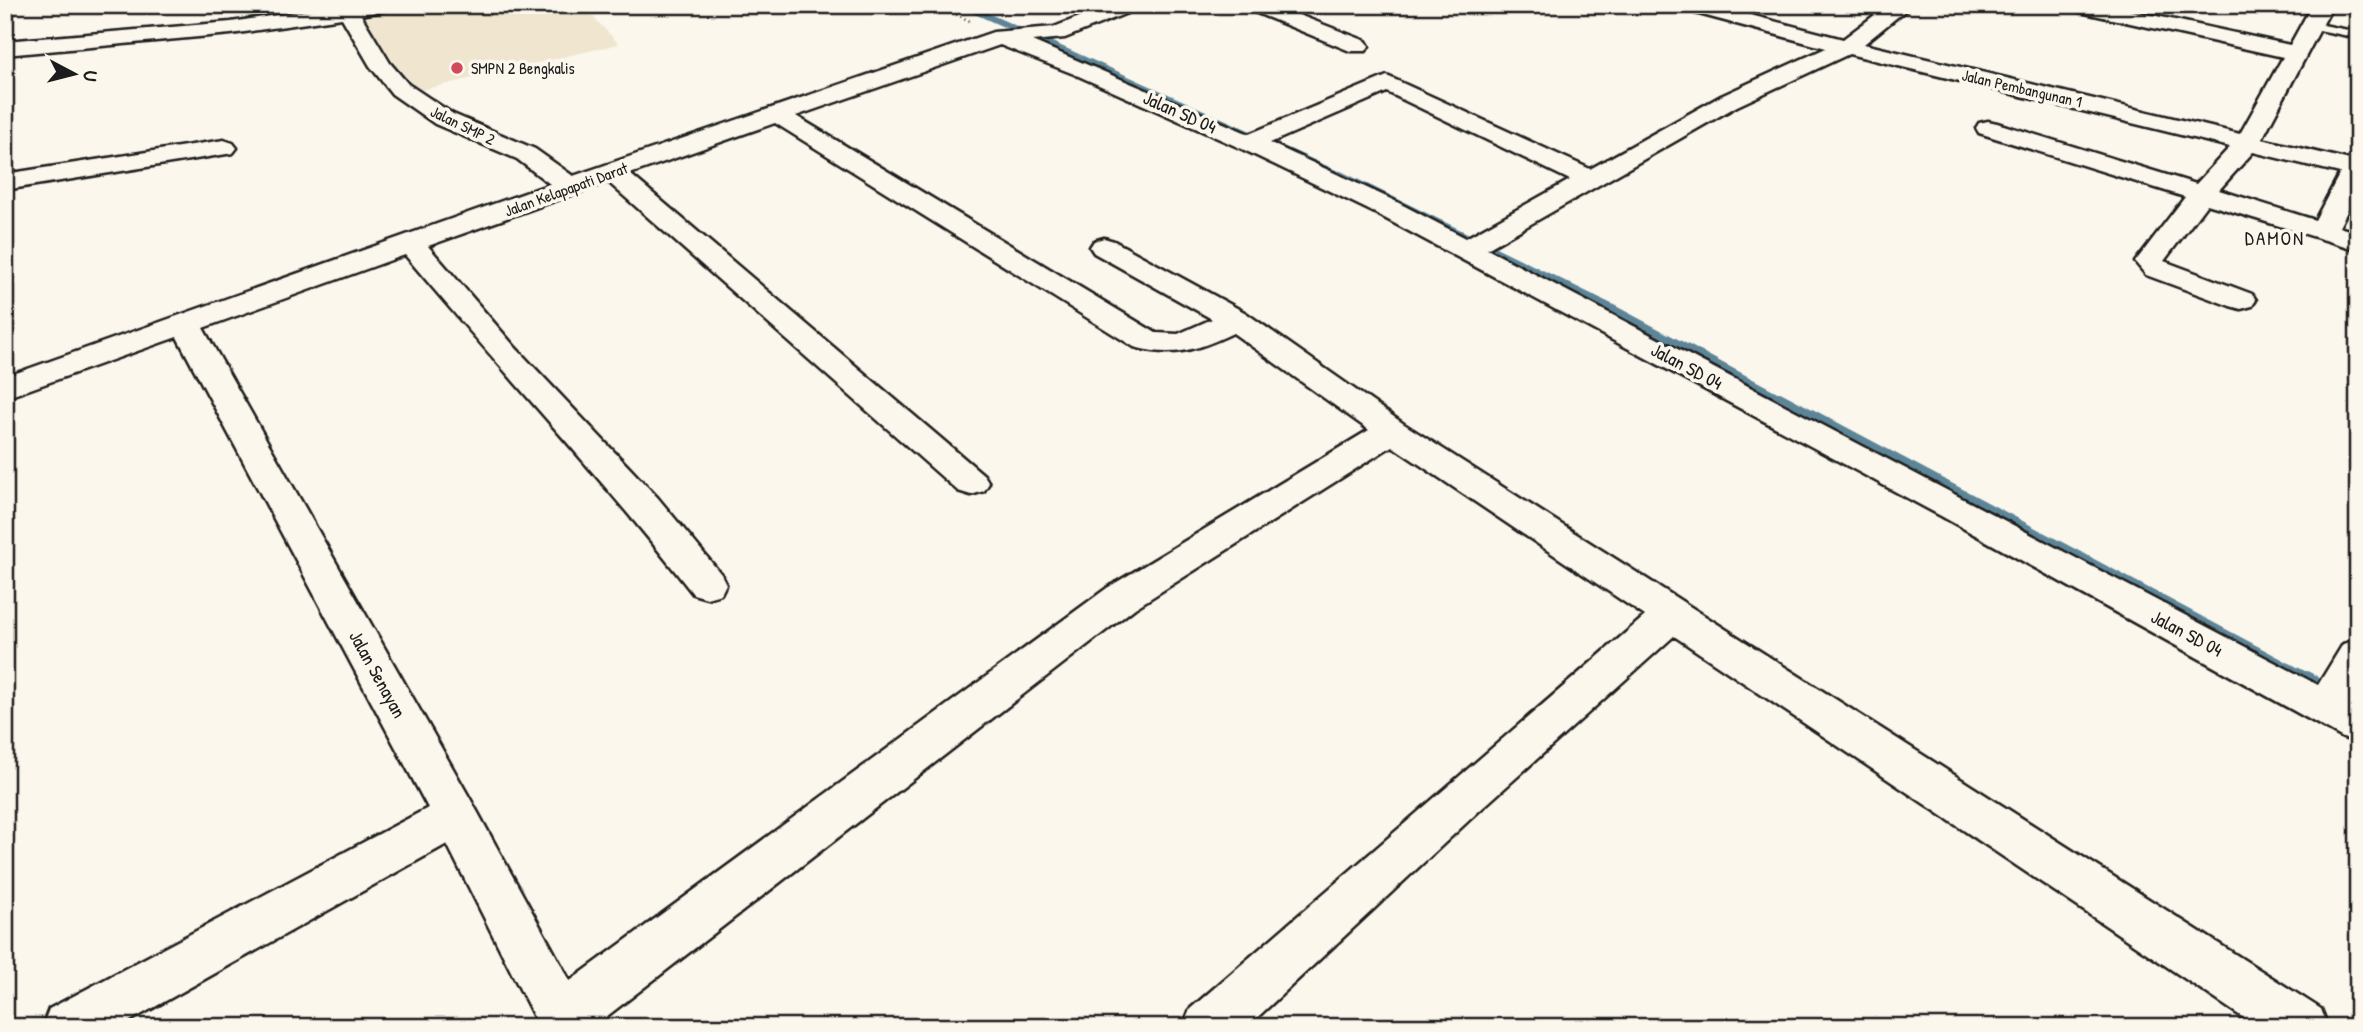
<svg xmlns="http://www.w3.org/2000/svg" width="2363" height="1032" viewBox="0 0 2363 1032" font-family="'Patrick Hand',sans-serif">
  <rect width="100%" height="100%" fill="#fbf7ec"/>
  <filter id="ink" filterUnits="userSpaceOnUse"><feTurbulence type="fractalNoise" baseFrequency=".0143" numOctaves="2"/><feDisplacementMap in="SourceGraphic" scale="14" xChannelSelector="R" yChannelSelector="G"/><feConvolveMatrix kernelMatrix="1 2 1 2 8 2 1 2 1" color-interpolation-filters="sRGB"/></filter>
  <g filter="url(#ink)">
    <path fill="#f0e6d0" d="M403,5H582L619,44L413,92L361,13Z"/>
    <g fill="none" stroke-linecap="round" stroke-linejoin="round">
      <path stroke="#5d8598" stroke-width="6" d="M962,5L1259,138
        M1276,146L1344,177"/>
      <path stroke="#5d8598" stroke-width="8" d="M1340,175L1611,308L1782,399"/>
      <path stroke="#5d8598" stroke-width="10" d="M1779,397L2309,679"/>
      <path stroke="#5d8598" stroke-width="12" d="M2306,677L2358,705"/>
      <g stroke="#1c1c1c" stroke-width="5">
        <path id="service" d="M2313,23L2358,32V38L2309,28V24Z"/>
      </g>
      <g stroke="#1c1c1c" stroke-width="5">
        <path id="minor" d="M5,5H17L12,11L5,13Z
          M341,5H395L392,9L361,15L390,63L408,84L453,114L535,149L573,176L993,32L1054,27L1110,5H1140L1137,9L1065,38L1032,41L1249,134L1387,76L1590,169L1721,96L1826,48L1680,9L1677,5H1712L1843,39L1888,5H1912L1864,44L2240,134L2283,57L2076,11L2069,9L2066,5H2106L2290,45L2312,5H2333L2262,139L2358,162V190L2339,227L2358,233V250L2207,204L2164,261L2252,294L2256,300L2252,306L2241,309L2230,306L2146,275L2135,262L2185,197L1979,133L1976,128L1979,123L1988,121L1997,123L2196,184L2230,147L1849,54L1737,106L1487,249L2318,685L2343,644L2358,640V691L2351,702L2358,706V743L2343,738L1941,516L1375,213L1240,148L1074,74L1000,45L796,116L1156,333L1178,334L1212,319L1094,253L1090,247L1094,241L1104,238L1114,241L1246,313L1404,424L2321,1009L2328,1027H2257L1674,636L1479,811L1247,1027H1183L1190,1009L1645,616L1392,446L1135,608L593,1027H539L447,844L119,1027H42L49,1009L428,808L177,337L5,398V377L550,184L517,159L435,124L392,94L370,66L342,18L231,34L5,55V41L231,22ZM1387,92L1570,180L1466,238L1395,201L1270,143ZM775,123L1134,347C1173,358 1197,350 1233,333L1369,430L1107,588L570,981L472,802L203,328L405,255C500,369 602,477 693,594L707,598L721,594L726,584L721,574L658,498L515,347L428,246L608,182L958,491L971,495L984,491L989,483L984,475L630,174ZM2253,152L2340,173L2315,220L2219,190Z
          M1244,5H1273L1366,41L1369,46L1366,51H1350L1247,9Z
          M224,140L233,143L237,148L233,153L5,190V174Z"/>
      </g>
      <path stroke="#1c1c1c" stroke-width="2.5" stroke-dasharray="1 3.5" stroke-linecap="butt" d="M936,5L970,21"/>
      <use href="#service" fill="#fbf7ec" fill-rule="evenodd"/>
      <use href="#minor" fill="#fbf7ec" fill-rule="evenodd"/>
    </g>
  </g>
  <circle fill="#d1495b" stroke="#fbf7ec" stroke-width="2.5" cx="457" cy="68" r="7"/>
  <g text-anchor="middle" dominant-baseline="central" stroke-width="7" stroke-linejoin="round" paint-order="stroke">
    <g font-size="16" fill="#1c1c1c" stroke="#fbf7ec" text-anchor="start">
      <text x="471" y="68">SMPN 2 Bengkalis</text>
    </g>
    <g font-size="16" fill="#1c1c1c" stroke="#fbf7ec">
      <text transform="translate(2022 88) rotate(13)">Jalan Pembangunan 1</text>
      <text transform="translate(463 125) rotate(26)">Jalan SMP 2</text>
      <text transform="translate(566 189) rotate(-20)">Jalan Kelapapati Darat</text>
    </g>
    <g font-size="19" fill="#1c1c1c" stroke="#fbf7ec">
      <text transform="translate(1180 112) rotate(24)">Jalan SD 04</text>
      <text transform="translate(1687 366) rotate(28)">Jalan SD 04</text>
      <text transform="translate(2187 633) rotate(28)">Jalan SD 04</text>
      <text transform="translate(378 674) rotate(61)">Jalan Senayan</text>
    </g>
    <g font-size="19" letter-spacing="2" fill="#1c1c1c" stroke="#fbf7ec">
      <text x="2275" y="238">DAMON</text>
    </g>
  </g>
  <rect width="2363" height="1032" fill="none" stroke="#fbf7ec" stroke-width="28"/>
  <rect x="14" y="14" width="2335" height="1004" fill="none" stroke="#1c1c1c" stroke-width="2.5" filter="url(#ink)"/>
  <g transform="translate(74 74) rotate(97)" stroke="#fbf7ec" stroke-width="5" paint-order="stroke">
  <path d="M0-5L12 26L0 18L-12 26Z" fill="#1c1c1c"/>
  <text y="-10" font-size="19" font-weight="bold" text-anchor="middle" fill="#1c1c1c">U</text>
  </g>
</svg>
